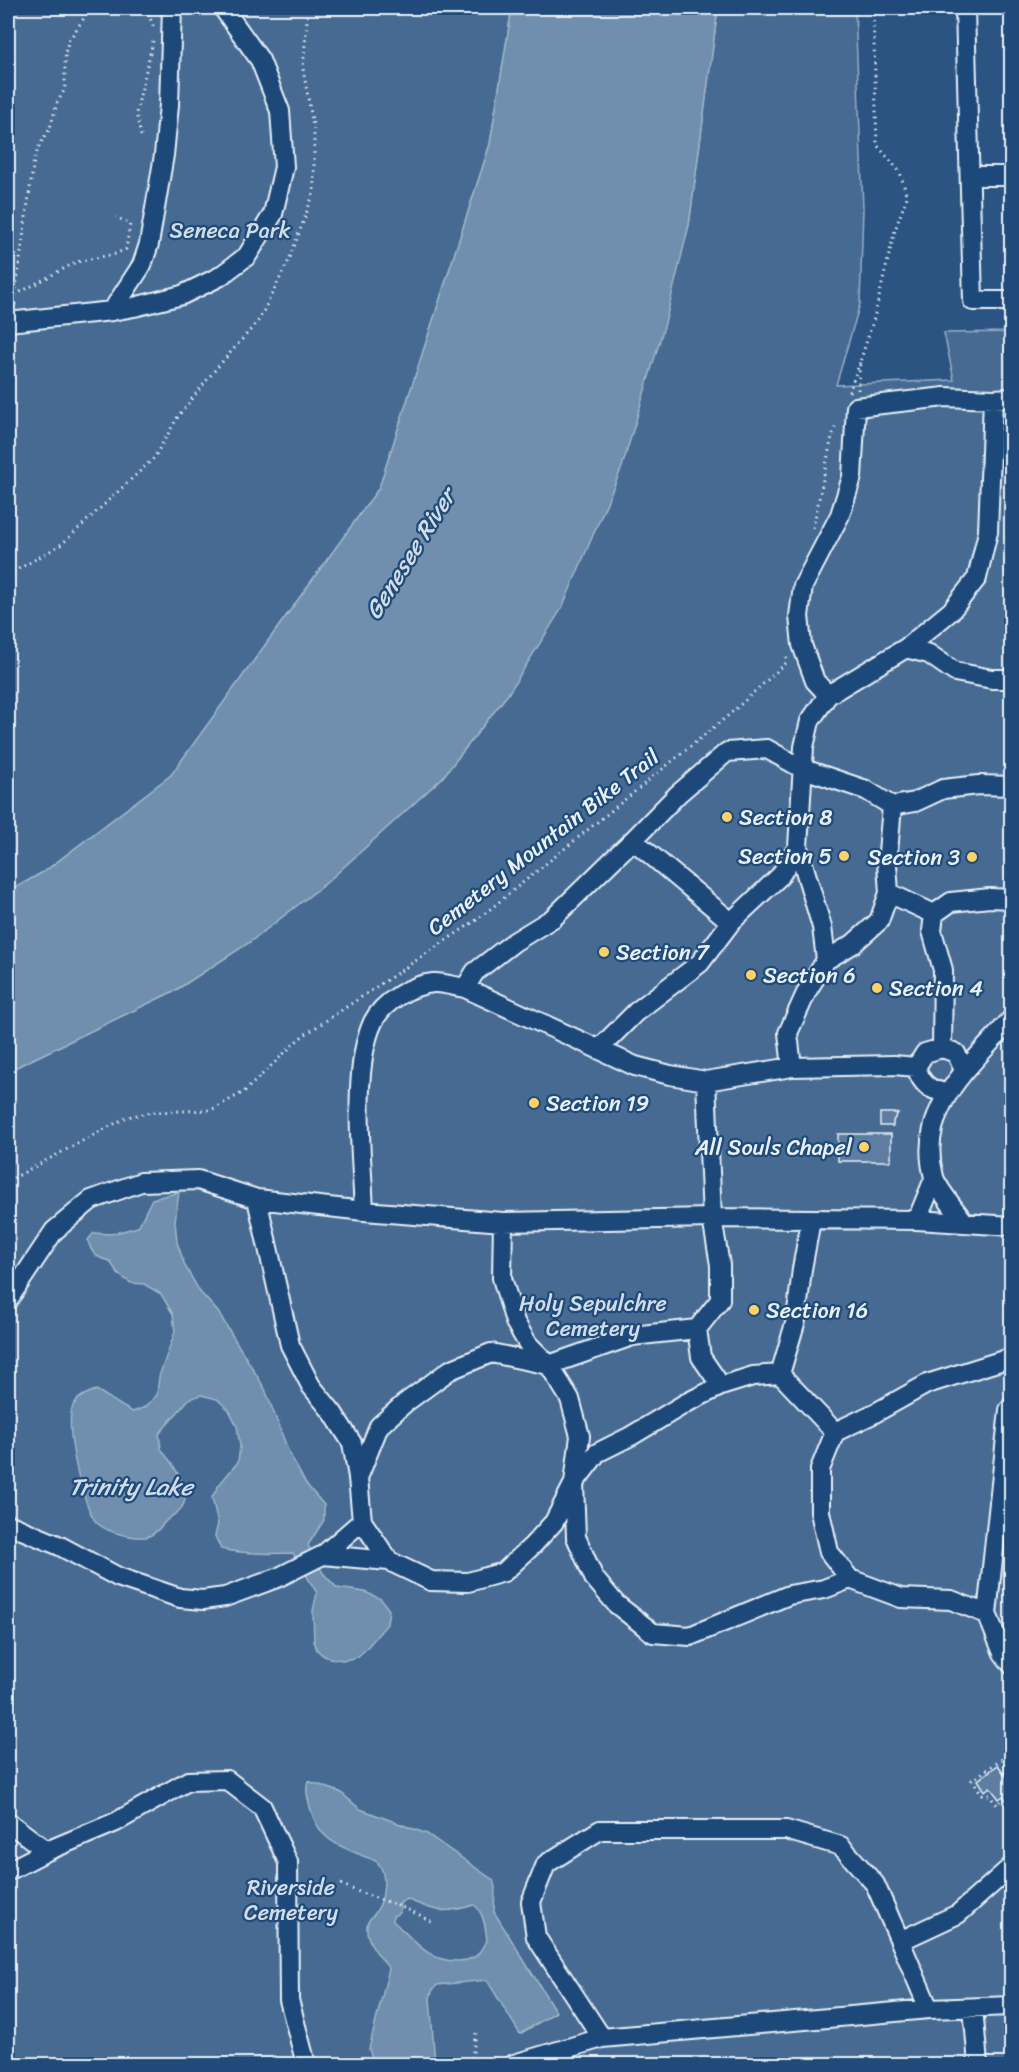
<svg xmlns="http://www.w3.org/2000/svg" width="1019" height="2072" viewBox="0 0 1019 2072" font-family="Sriracha,sans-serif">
  <rect width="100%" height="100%" fill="#2b5482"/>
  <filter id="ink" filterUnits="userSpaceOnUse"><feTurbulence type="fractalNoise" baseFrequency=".0167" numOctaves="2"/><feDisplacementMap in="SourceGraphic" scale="12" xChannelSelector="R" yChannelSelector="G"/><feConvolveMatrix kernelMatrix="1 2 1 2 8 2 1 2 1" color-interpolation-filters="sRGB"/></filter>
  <g filter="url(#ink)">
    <path fill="#476b93" stroke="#98aec6" stroke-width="1.5" d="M8,8H512L490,144L379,488L171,775L45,871L8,892Z
      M718,8H855L863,208L860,304L836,385L954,380L944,333L1011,332V2064H8V1071L176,990L250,942L326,883L442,778L508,694L689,225Z"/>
    <path fill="#708ead" stroke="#a0b6cb" stroke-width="1.5" fill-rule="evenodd" d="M512,8H718L689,225L665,323L622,467L562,608L508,694L442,778L326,883L250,942L176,990L8,1071V892L45,871L171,775L379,488L490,144Z
      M179,1192L175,1221L177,1242L185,1266L200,1292L218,1312L265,1389L289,1453L306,1484L324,1505V1520L308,1545L323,1573L337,1588L365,1592L381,1599L389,1610L387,1624L365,1650L357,1657L345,1660L334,1659L324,1656L317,1650L314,1641L313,1611L317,1593L293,1553C269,1554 244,1554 221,1549L215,1536L218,1524L212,1497L219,1485L238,1462L240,1446L237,1426L229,1410L217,1399L201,1395L189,1399L159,1434C160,1438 160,1443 161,1448C163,1453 168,1458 171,1462C176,1470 183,1482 185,1491C187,1512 173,1513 164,1523C152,1538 147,1539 129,1536C118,1534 104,1530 96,1522C83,1507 62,1421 74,1404C79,1396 88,1393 96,1390C109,1397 120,1406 133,1412L145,1407L157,1395L159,1377L175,1332L173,1314L161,1294L144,1284L131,1283L118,1274L110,1261C97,1258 91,1254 88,1240L94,1233L111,1234L138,1227L152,1199Z
      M308,1781L340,1792L360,1809L427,1834L493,1880L495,1887L494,1912L556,2012L520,2034L487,1980L437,1985L432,1991L430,1998L435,2064H374L369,2049L389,1969C381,1957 367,1944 367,1929C366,1919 373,1918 377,1910C384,1900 388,1872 377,1862C373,1859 365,1857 361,1855C334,1844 318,1838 310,1807C308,1797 305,1791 308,1781ZM407,1899C435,1912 444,1914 474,1905C484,1912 486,1929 487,1941C482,1946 481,1952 476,1956C471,1959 464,1961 458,1961C428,1962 413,1939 393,1921V1916L400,1913V1903Z"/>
    <path fill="#5d7da1" stroke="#e8f1f8" stroke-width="1.5" d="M880,1113H898L893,1121V1126H880Z
      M838,1134H891V1161H838Z
      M998,1765L1011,1783V1807L1003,1796L999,1799L990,1787L985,1791L978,1780Z"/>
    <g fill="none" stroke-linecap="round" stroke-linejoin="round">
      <g stroke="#e8f1f8" stroke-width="22">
        <path id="minor" d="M965,8L973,301H1012
          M970,176H1012
          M112,311L142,265L149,244L164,155L169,105L172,8
          M8,322L112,311L134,307L182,295L219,277L247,256L273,214L284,167L280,111L260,60L223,8
          M906,648L929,654L955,672L992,679H1012
          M828,695L815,681L802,645L799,616L803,586L840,515L852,477L856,407L945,397L993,399L1012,398
          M633,840L731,922
          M798,847L822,927L826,960
          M889,893L934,914
          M465,988L475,972L514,942L553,918L633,840L678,794L727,752L767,749L801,768L866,790L892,806L915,802L943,789L979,785L1012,786
          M942,1048L943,970L932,931L934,914L951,902L990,898L1012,899
          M599,1049L636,1012L700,963L731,922L780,876L798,847L804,747L810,721L828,695L906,648L951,611L977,578L988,532L993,399
          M792,1067L788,1033L807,991L826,960L853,944L879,921L889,893L887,864L892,806
          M706,1081L712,1218L720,1265V1300L697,1329L632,1336L549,1365L491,1353L450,1370L405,1403L379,1426L358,1478L362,1521L389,1561L431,1581L468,1582L504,1572L533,1545L554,1522L574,1483L597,1453L631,1436L686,1403L721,1386L753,1376L780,1374L835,1432L820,1469V1512L829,1552L850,1579L901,1598L951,1600L987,1614L1003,1653L1012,1665
          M947,1093C929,1090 922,1085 916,1067L925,1053L942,1048L956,1053L964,1070
          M257,1199L290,1345L311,1386L333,1413L352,1443L358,1477
          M364,1211C362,1159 351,1069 373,1022C383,1002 411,985 433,983C443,982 455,987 465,988L635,1066L670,1075L706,1081L792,1067L894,1065L916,1067
          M917,1220L1012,1226
          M503,1222L502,1278L515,1322L528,1344L549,1365L570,1399L580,1436L574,1483L576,1537L594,1578L616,1604L653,1633L690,1636L789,1595L824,1589L850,1579
          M965,1223C957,1212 937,1188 934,1177C915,1107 973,1065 1012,1018
          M8,1300L54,1231L91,1200L141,1182L198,1180L257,1199L364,1211L503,1222L712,1218L917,1220L934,1179
          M697,1329L701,1357L721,1386
          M780,1374L796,1320L802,1269L811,1220
          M835,1432L875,1413L927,1384L1010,1358
          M8,1524L60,1546L118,1577L180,1598L203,1600L225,1597L277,1578L323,1555L362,1521
          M323,1555L389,1561
          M987,1614L1009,1410L1012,1406
          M8,1822L47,1851
          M8,1871L47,1851L116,1822L188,1781L227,1780L262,1807L288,1862L289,2000L306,2064
          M973,2008L978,2064
          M929,2009L900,1941L958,1914L1012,1866
          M602,2038L536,1937L531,1902L546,1864L600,1830H786L841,1846L875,1884L900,1941
          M514,2064L602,2038L929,2009L1012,2006"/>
      </g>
      <path stroke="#e8f1f8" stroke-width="3" stroke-dasharray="1.5 4.5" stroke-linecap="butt" d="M146,8L154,28
        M141,136L136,113L153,41
        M8,289L15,295V305
        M15,295L34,160L40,144L50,128L57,103L65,89V53L69,40L91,8
        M15,295L76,262L115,254L126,249L130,224L116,217
        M858,390L860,362L874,318L895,230L907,197L900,172L877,145L873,8
        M849,392L860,362
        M813,528L832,436L837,423
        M8,575L62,544L154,458L179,415L215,370L259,320L290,258L314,192V131L303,69L308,8
        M8,1181L127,1117L153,1112L211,1110L244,1092L300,1038L478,919L729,715L786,663L787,654
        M1012,1752L972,1780L982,1794L989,1795L997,1805L1002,1801L1012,1812
        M341,1884C371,1899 403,1904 432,1922
        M471,2064L476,2033"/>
      <use href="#minor" stroke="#1f4a7a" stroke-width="18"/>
    </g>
  </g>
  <g fill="#ffd166" stroke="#1f4a7a" stroke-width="2">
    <circle cx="727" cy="817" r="6"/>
    <circle cx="844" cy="856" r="6"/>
    <circle cx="972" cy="857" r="6"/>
    <circle cx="604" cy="952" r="6"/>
    <circle cx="751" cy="975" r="6"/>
    <circle cx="877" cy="988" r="6"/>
    <circle cx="534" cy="1103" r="6"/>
    <circle cx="864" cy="1147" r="6"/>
    <circle cx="754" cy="1310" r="6"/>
  </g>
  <g text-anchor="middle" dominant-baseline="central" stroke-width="4.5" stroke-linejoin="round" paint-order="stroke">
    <g font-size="22" fill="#d0dde9" stroke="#1f4a7a">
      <text x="230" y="230">Seneca Park</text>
      <text x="593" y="1303">Holy Sepulchre<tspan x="593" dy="25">Cemetery</tspan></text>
      <text x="291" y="1887">Riverside<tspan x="291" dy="25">Cemetery</tspan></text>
    </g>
    <g font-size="22" fill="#e8f1f8" stroke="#1f4a7a" text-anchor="start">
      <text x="739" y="817">Section 8</text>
      <text x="832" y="856" text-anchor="end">Section 5</text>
      <text x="960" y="857" text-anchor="end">Section 3</text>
      <text x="616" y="952">Section 7</text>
      <text x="763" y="975">Section 6</text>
      <text x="889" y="988">Section 4</text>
      <text x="546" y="1103">Section 19</text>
      <text x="852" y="1147" text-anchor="end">All Souls Chapel</text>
      <text x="766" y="1310">Section 16</text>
    </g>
    <g font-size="22" fill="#e8f1f8" stroke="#1f4a7a">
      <text transform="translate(543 842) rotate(-38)">Cemetery Mountain Bike Trail</text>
    </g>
    <g font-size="24" font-style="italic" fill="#d0dde9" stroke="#1f4a7a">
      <text transform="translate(410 554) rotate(-58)">Genesee River</text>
      <text x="131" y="1487">Trinity Lake</text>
    </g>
  </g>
  <rect width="1019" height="2072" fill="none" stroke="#1f4a7a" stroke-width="30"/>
  <rect x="15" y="15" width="989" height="2042" fill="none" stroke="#e8f1f8" stroke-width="2" filter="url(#ink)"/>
</svg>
